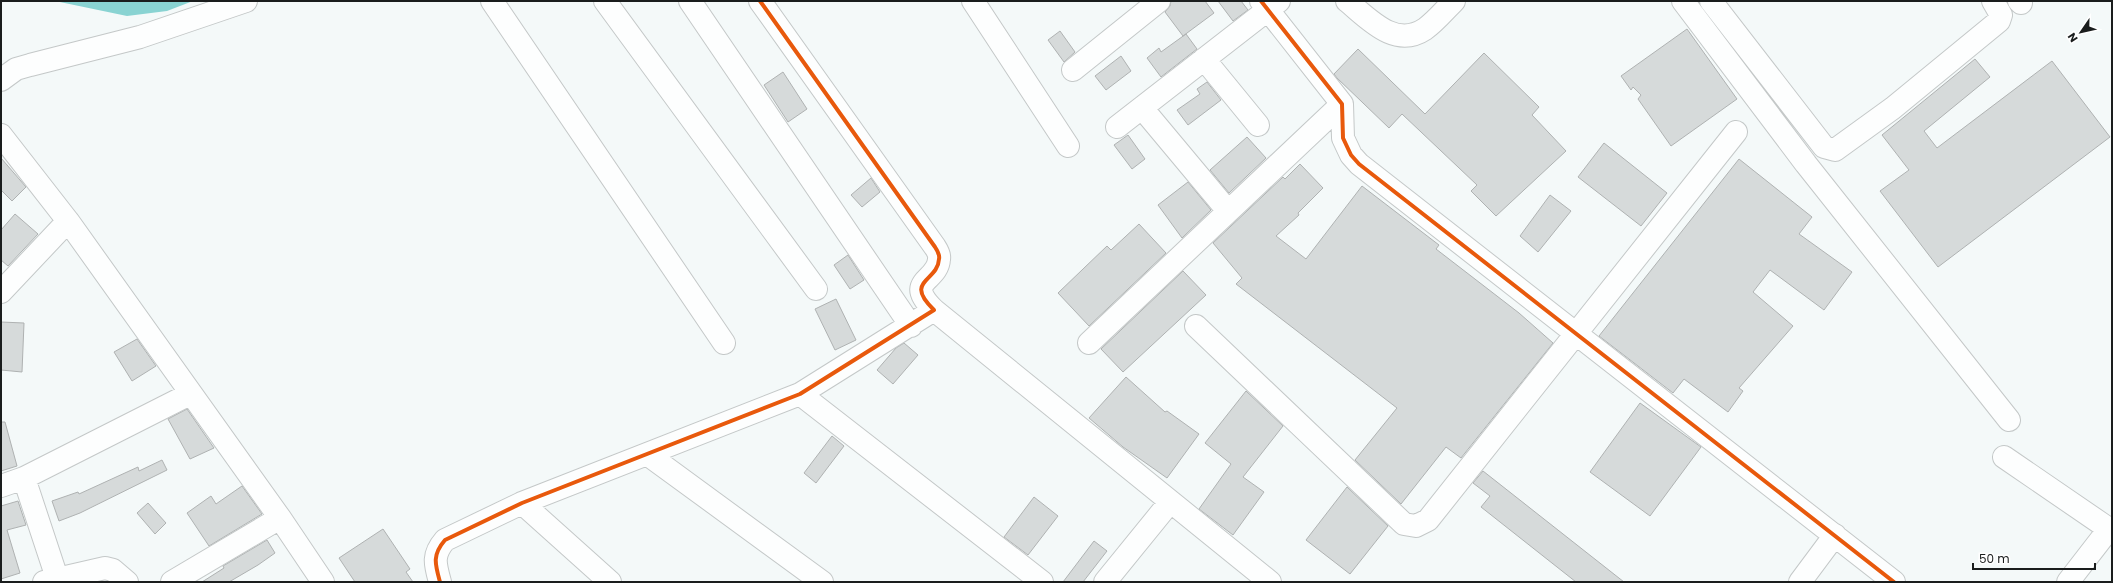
<svg xmlns="http://www.w3.org/2000/svg" width="2113" height="583" viewBox="0 0 2113 583" font-family="Poppins,sans-serif">
  <rect width="100%" height="100%" fill="#f4f9f9"/>
  <path fill="#89d3d2" d="M55,1H193L167,11L127,16Z"/>
  <path fill="#d6dada" stroke="#afb2b2" d="M1171,1H1205L1214,13L1183,36L1165,12L1170,6Z
    M1218,1H1241L1248,10L1233,21Z
    M1687,29L1737,99L1671,146L1638,99L1641,95L1633,87L1631,90L1621,76Z
    M1060,31L1075,52L1064,62L1048,40Z
    M1186,34L1197,49L1161,77L1147,58L1159,48L1161,52Z
    M1358,49L1425,114L1484,53L1539,107L1532,115L1566,151L1496,216L1471,191L1477,185L1402,114L1389,128L1337,78L1334,74Z
    M1121,56L1131,71L1106,90L1095,76Z
    M1975,59L1990,77L1924,131L1937,148L2052,61L2110,137L1938,267L1880,191L1909,170L1882,135Z
    M783,72L807,109L788,122L764,85Z
    M1207,82L1221,100L1188,125L1177,110L1200,94L1197,89Z
    M1128,135L1145,159L1132,169L1114,145Z
    M1247,137L1266,158L1229,193L1210,170Z
    M1604,143L1667,193L1641,226L1578,177Z
    M1,158L26,187L12,201L1,190Z
    M1739,159L1812,217L1799,234L1852,272L1824,310L1770,270L1753,292L1793,326L1739,388L1743,391L1728,412L1684,379L1673,393L1599,336Z
    M1300,164L1323,188L1298,213L1299,215L1276,236L1306,259L1362,186L1439,245L1436,249L1519,313L1553,343L1461,458L1446,447L1401,504L1355,460L1397,408L1236,284L1242,278L1213,243L1283,177L1285,179Z
    M871,178L880,192L862,207L851,195Z
    M1188,182L1211,210L1182,238L1158,205Z
    M1550,195L1571,211L1538,252L1520,236Z
    M15,214L38,234L8,266L1,260V230Z
    M1139,224L1166,253L1089,326L1058,293L1107,246L1111,250Z
    M848,255L864,280L850,289L834,265Z
    M1183,271L1206,295L1123,372L1101,349Z
    M836,299L856,340L835,350L815,309Z
    M1,322L24,323L22,372L1,370Z
    M137,339L156,366L132,381L114,352Z
    M904,343L918,355L893,384L877,370L896,348Z
    M1126,377L1165,412L1167,411L1199,434L1167,478L1123,447L1089,418Z
    M1246,391L1283,426L1243,477L1264,492L1233,535L1199,509L1231,464L1205,443Z
    M1640,403L1701,447L1650,516L1590,472Z
    M187,409L214,448L190,459L168,419Z
    M1,422H5L17,466L1,471Z
    M832,436L844,446L816,483L804,473Z
    M162,460L167,470L80,513L59,521L52,501L78,492L79,494L138,467L139,471Z
    M1483,471L1624,582H1576L1481,507L1490,496L1473,483Z
    M242,486L262,514L209,546L187,513L211,496L216,504Z
    M1347,487L1388,526L1350,574L1306,540Z
    M1034,497L1058,516L1028,555L1004,537Z
    M18,501L26,525L7,530L20,573L1,579V506Z
    M148,503L166,523L155,534L137,513Z
    M383,529L410,569L406,572L413,582H355L339,558Z
    M267,540L275,553L258,565L229,582H202L224,568L223,566Z
    M1094,541L1107,551L1083,582H1063Z"/>
  <g fill="none" stroke-linecap="round" stroke-linejoin="round">
    <g stroke="#c4c8c8" stroke-width="24">
      <path id="minor" d="M492,1L724,343
        M605,1L816,289
        M690,1L911,326
        M973,1L1068,146
        M1261,1L1342,104L1343,138L1351,155L1359,164L1894,582
        M1347,1C1369,19 1395,49 1425,29C1435,22 1445,10 1454,1
        M1683,1L1806,164L2009,420
        M1711,1L1824,147L1835,150L1893,108L1999,21L2001,15L1993,1
        M2019,1L2021,3
        M1204,59L1258,125
        M1073,70L1159,1
        M1,80L16,69L30,65L140,37L246,1
        M1142,108L1228,211
        M1117,127L1279,1
        M1,135L68,221L280,518L323,582
        M1,292L68,221
        M934,310L1270,582
        M1196,326L1404,524L1416,526L1428,520L1736,132
        M1089,343L1342,104
        M800,394L1042,582
        M647,454L822,582
        M2004,457L2112,531
        M24,478L57,578
        M1,486L24,478L190,394
        M522,503L610,582
        M44,582L105,568L113,570L127,582
        M172,582L280,518
        M440,582C435,564 432,555 445,540L522,503L800,394L934,310C903,280 938,282 939,259C940,255 937,250 935,247L760,1
        M1105,582L1170,502
        M1800,582L1835,535
        M2068,582L2109,529"/>
    </g>
    <use href="#minor" stroke="#fdfefe" stroke-width="22"/>
    <g stroke="#fff" stroke-width="6">
      <path id="cycleway" d="M1261,1L1342,104L1343,138L1351,155L1359,164L1894,582
        M440,582C435,564 432,555 445,540L522,503L800,394L934,310C903,280 938,282 939,259C940,255 937,250 935,247L760,1"/>
    </g>
    <use href="#cycleway" stroke="#e8590c" stroke-width="4"/>
  </g>
  <rect width="2113" height="583" fill="none" stroke="#1a1d1d" stroke-width="4"/>
  <g transform="translate(2081 32) rotate(236)" stroke="#ffffff" stroke-width="3" paint-order="stroke">
  <path d="M0-3L7 15L0 10L-7 15Z" fill="#1a1d1d"/>
  <text y="-6" font-size="11" font-weight="bold" text-anchor="middle" fill="#1a1d1d">N</text>
  </g>
  <path d="M1973 563v6h122v-6" fill="none" stroke="#1a1d1d" stroke-width="2"/>
  <text x="1979" y="563" font-size="12" fill="#1a1d1d" stroke="#ffffff" stroke-width="3" paint-order="stroke">50 m</text>
</svg>
